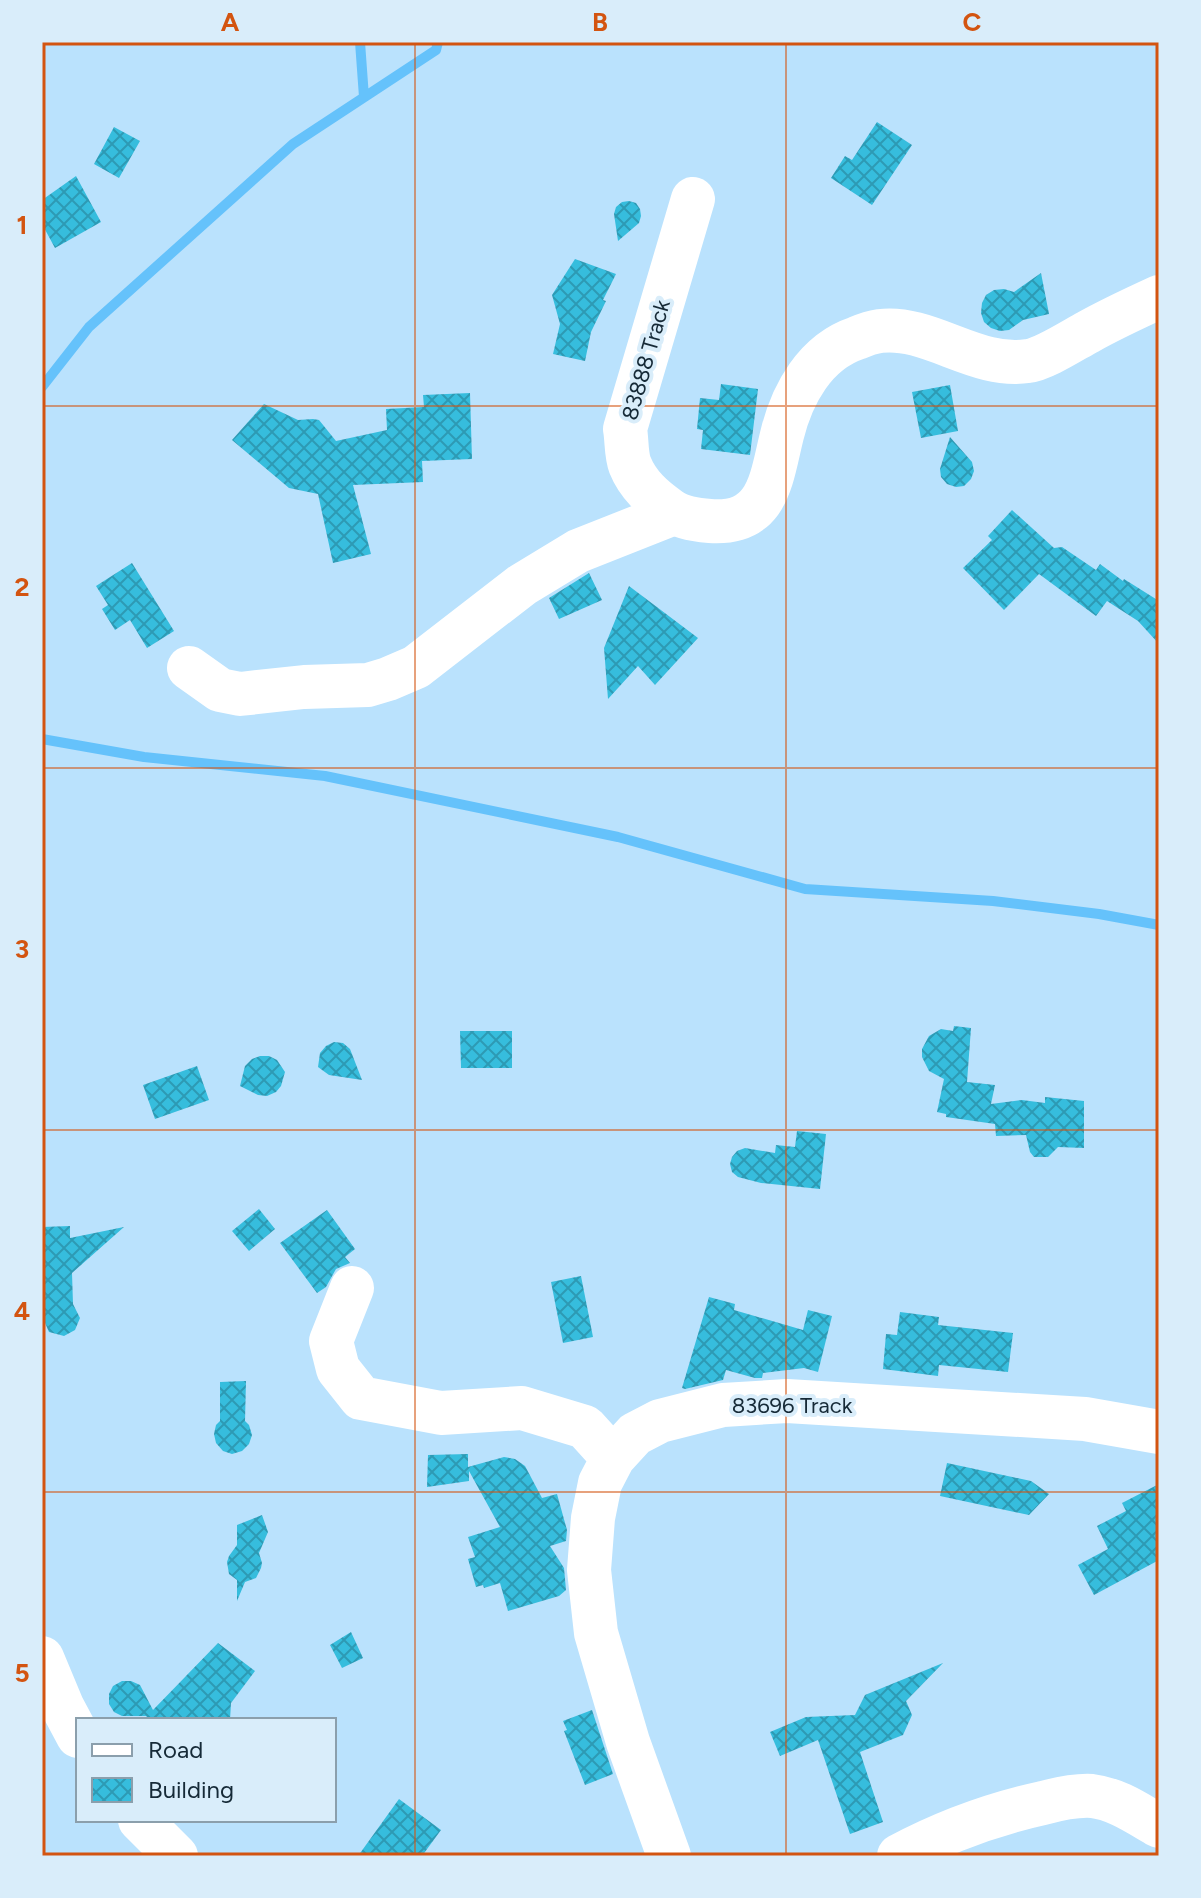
<svg xmlns="http://www.w3.org/2000/svg" width="1201" height="1898" viewBox="0 0 1201 1898" font-family="Figtree,sans-serif">
  <defs>
    <pattern id="building-cross-hatch" width="8" height="8" patternUnits="userSpaceOnUse" patternTransform="scale(2)"><rect width="8" height="8" fill="#36bddd"/><path d="M0 0l8 8M0 8l8-8" fill="none" stroke="#2d9ab4"/></pattern>
  </defs>
  <rect width="100%" height="100%" fill="#bae2fd"/>
  <g fill="none" stroke-linecap="round" stroke-linejoin="round">
    <path stroke="#65c2fb" stroke-width="10" d="M360,42L364,97
      M42,387L89,327L293,144L436,50L438,42
      M42,739L144,757L325,776L618,837L805,889L993,901L1099,914L1159,925"/>
  </g>
  <path fill="url(#building-cross-hatch)" d="M877,122L912,145L872,205L831,178L845,156L852,160Z
    M114,127L140,141L119,178L94,164Z
    M76,176L101,222L55,248L42,224V200Z
    M629,201L636,203L640,209L641,216L639,223L618,241L614,214L616,207L622,202Z
    M575,259L616,274L603,300L606,301L591,332L585,361L553,354L560,324L552,295Z
    M1041,273L1049,314L1023,320L1009,330L1000,331L991,328L984,322L981,313L982,303L986,295L994,290L1004,289L1014,292Z
    M721,384L758,389L750,455L701,449L703,430L697,429L700,398L719,400Z
    M950,385L958,431L921,438L912,392Z
    M470,393L472,459L422,461L423,482L353,485L371,554L333,563L318,494L289,488L232,440L264,404L298,420L313,419L319,420L336,441L387,430L386,409L424,407L423,395Z
    M950,437L972,462L974,471L971,479L964,486L956,487L947,484L941,477L940,469Z
    M1012,510L1054,548L1062,547L1096,570L1100,564L1123,581L1124,579L1159,601V644L1138,621L1107,601L1096,616L1039,574L1004,610L963,568L992,540L988,536Z
    M132,563L174,631L147,648L130,620L115,630L102,609L108,605L96,586Z
    M589,573L602,600L559,619L549,598Z
    M629,586L698,638L655,685L638,666L608,699L604,648Z
    M954,1026L971,1028L967,1082L995,1085L991,1104L1022,1100L1045,1103V1097L1084,1101V1148L1058,1147L1048,1157H1034L1030,1152L1026,1135L996,1136L995,1124L946,1117V1114L937,1112L944,1079L929,1071L922,1057V1049L929,1036L941,1029L953,1031Z
    M460,1031H512V1068H461Z
    M334,1042L343,1043L350,1049L362,1080L329,1075L318,1067L320,1053L326,1046Z
    M260,1056H269L277,1060L285,1072L281,1086L276,1092L267,1096L258,1095L240,1086L245,1066L252,1059Z
    M197,1066L209,1100L155,1119L143,1085Z
    M797,1131L826,1134L820,1189L761,1183L738,1177L732,1172L730,1164L732,1157L737,1151L745,1148L775,1153L776,1145L795,1147Z
    M259,1209L275,1229L249,1251L232,1231Z
    M327,1210L355,1249L345,1257L350,1263L336,1269L326,1287L317,1293L280,1243Z
    M70,1226V1238L124,1227L72,1273L73,1304L80,1318L75,1330L64,1336L49,1332L42,1316V1227Z
    M581,1276L593,1337L563,1343L551,1282Z
    M709,1297L735,1304L734,1310L803,1330L808,1310L832,1316L818,1372L804,1368L763,1373L762,1378H755L726,1370L723,1380L685,1389L682,1388Z
    M900,1312L939,1317L938,1325L1013,1333L1008,1372L939,1365L938,1376L883,1369L886,1334L897,1335Z
    M246,1381L245,1421L249,1425L252,1435L249,1444L242,1451L232,1454L223,1451L216,1443L214,1434L216,1425L220,1421V1382Z
    M468,1454V1467L504,1457L515,1459L525,1466L542,1498L557,1494L567,1530L566,1541L550,1546L564,1568L566,1590L559,1596L508,1611L500,1583L484,1588L483,1585L476,1587L468,1559L475,1557L468,1537L500,1527L469,1471V1481L427,1487L428,1455Z
    M947,1463L1031,1481L1049,1494L1029,1515L940,1496Z
    M1159,1484V1560L1094,1595L1078,1565L1108,1549L1097,1526L1126,1511L1122,1503Z
    M262,1515L268,1532L259,1553L262,1563L261,1568L256,1578L245,1582L237,1601V1580L229,1574L227,1562L229,1556L237,1545V1525Z
    M351,1632L363,1658L342,1668L330,1645Z
    M218,1643L255,1671L231,1703L230,1720H143L147,1716H122L114,1712L109,1704V1694L113,1686L122,1681H131L140,1685L153,1710Z
    M943,1663L906,1701L912,1715L903,1735L860,1752L883,1822L850,1834L818,1740L780,1756L770,1732L806,1717L855,1715L865,1695Z
    M592,1710L613,1774L585,1785L564,1731L567,1730L563,1721Z
    M399,1799L441,1830L422,1856H358Z"/>
  <g fill="none" stroke-linecap="round" stroke-linejoin="round">
    <path stroke="#fff" stroke-width="44" d="M693,199L625,429C627,440 626,455 630,465C638,485 653,498 670,510C681,518 697,520 710,521C769,525 771,479 782,435C792,394 815,352 857,338C864,335 873,332 880,331C930,325 975,369 1028,361C1044,359 1073,340 1088,332C1111,319 1135,308 1159,297
      M189,668L220,690L240,694L304,687L368,685L388,679L416,667L522,585L578,551L674,513
      M352,1288L331,1341L338,1369L361,1398L441,1413L522,1408L585,1427L613,1458
      M42,1658L62,1706L78,1736
      M140,1820L176,1856
      M669,1856L628,1742L596,1633L589,1570L593,1518L600,1483L613,1458L635,1434L660,1421L723,1405L787,1401L1085,1419L1159,1432
      M899,1856C944,1832 993,1814 1043,1803C1058,1799 1076,1795 1092,1796C1117,1799 1138,1814 1159,1826"/>
  </g>
  <path fill="none" stroke="#d35410" stroke-width="2" stroke-opacity="0.55" d="M415,42V1856M786,42V1856M42,406H1159M42,768H1159M42,1130H1159M42,1492H1159"/>
  <g text-anchor="middle" dominant-baseline="central" stroke-width="8" stroke-linejoin="round" paint-order="stroke">
    <g font-size="22" fill="#162a37" stroke="#d9edfa">
      <text transform="translate(646 360) rotate(-74)">83888 Track</text>
      <text x="792" y="1405">83696 Track</text>
    </g>
  </g>
  <rect width="1201" height="1898" fill="none" stroke="#d9edfa" stroke-width="88"/>
  <rect x="76" y="1718" width="260" height="104" fill="#d9edfa" stroke="#8b9fac" stroke-width="2"/>
  <rect x="92" y="1744" width="40" height="12" fill="#ffffff" stroke="#8b9fac" stroke-width="2"/>
  <text x="148" y="1758" font-size="24" fill="#162a37">Road</text>
  <rect x="92" y="1778" width="40" height="24" fill="url(#building-cross-hatch)" stroke="#8b9fac" stroke-width="2"/>
  <text x="148" y="1798" font-size="24" fill="#162a37">Building</text>
  <rect x="44" y="44" width="1113" height="1810" fill="none" stroke="#d35410" stroke-width="3"/>
  <g font-size="26" text-anchor="middle" font-weight="bold" fill="#d35410">
    <text x="230" y="31">A</text>
    <text x="600" y="31">B</text>
    <text x="972" y="31">C</text>
    <text x="22" y="234">1</text>
    <text x="22" y="596">2</text>
    <text x="22" y="958">3</text>
    <text x="22" y="1320">4</text>
    <text x="22" y="1682">5</text>
  </g>
</svg>
